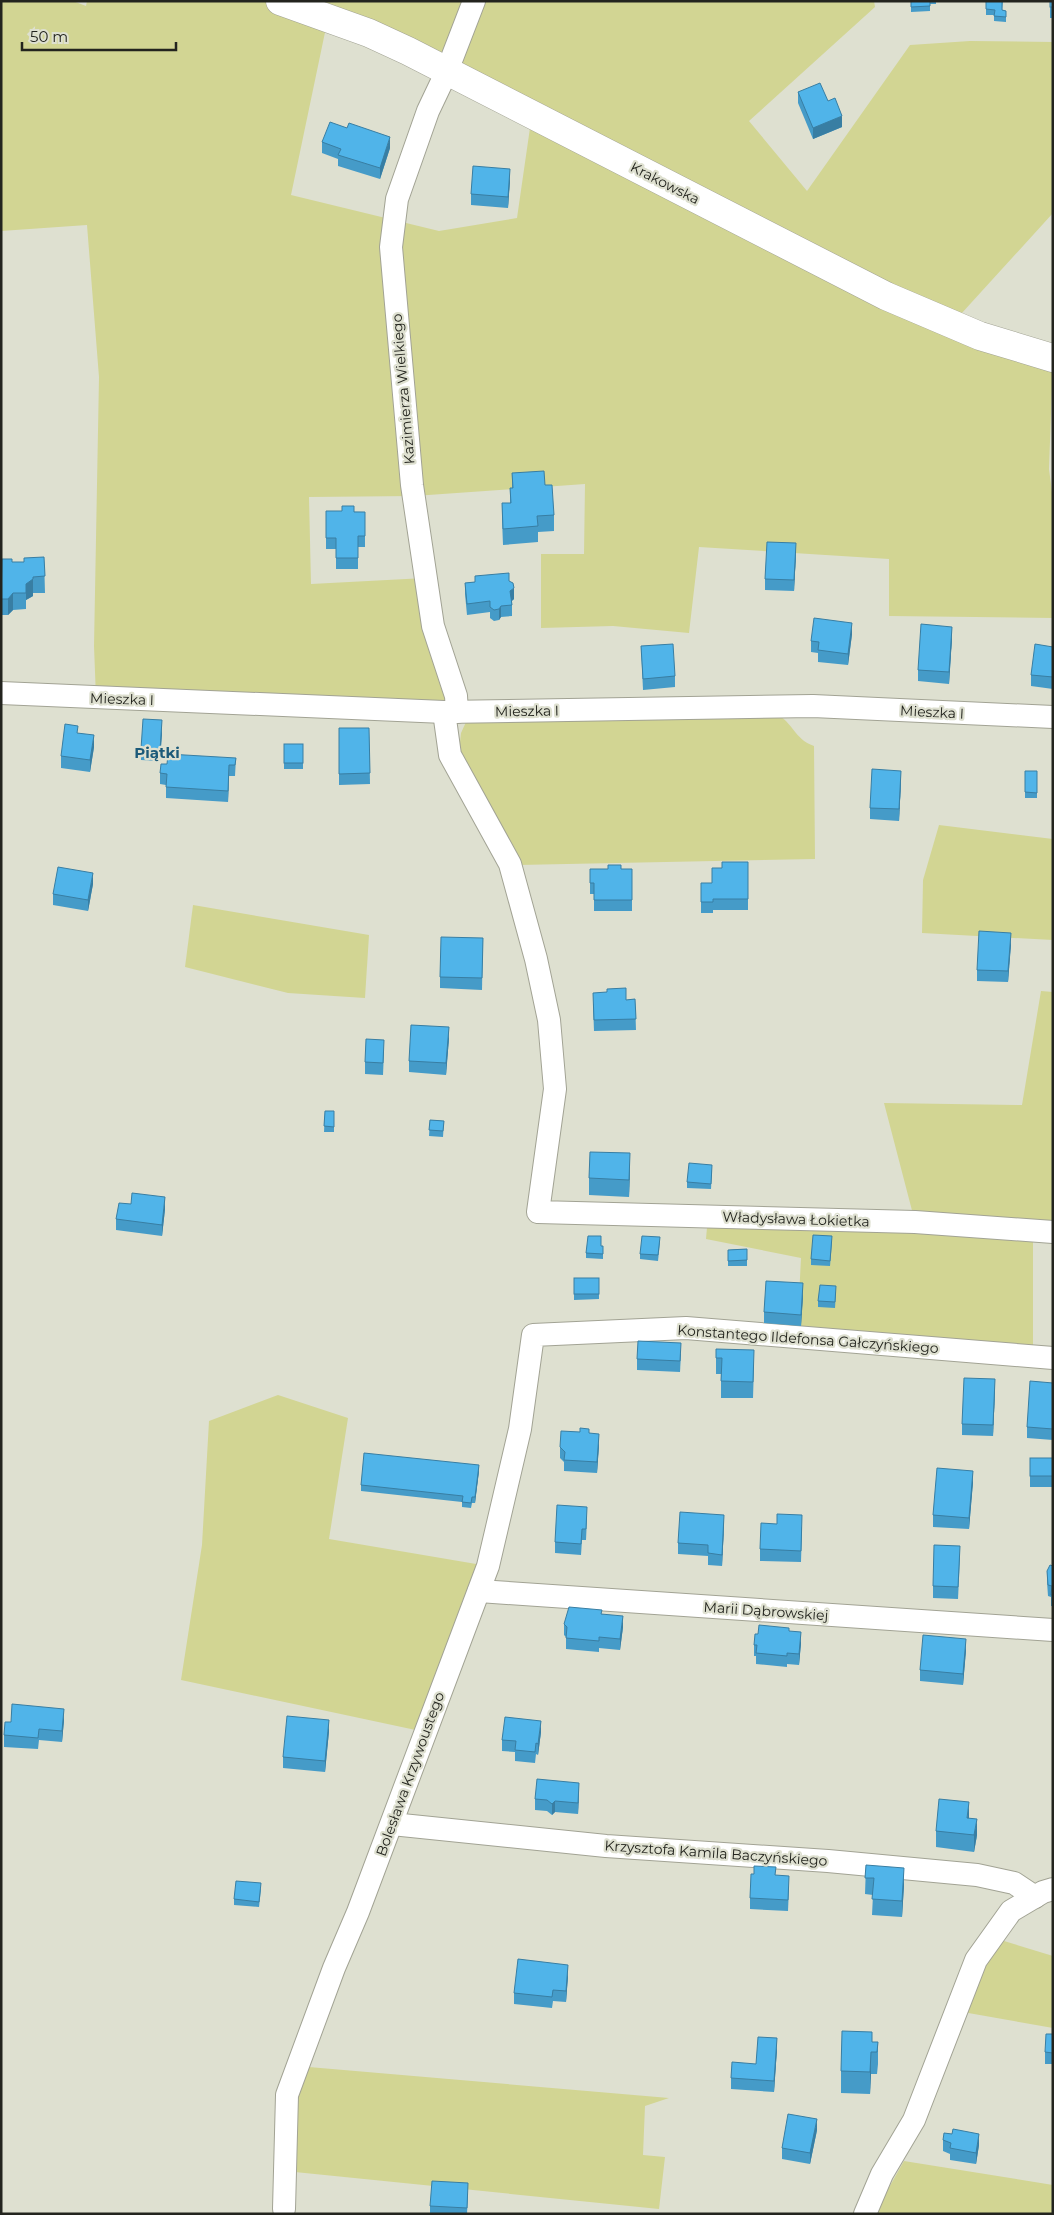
<svg xmlns="http://www.w3.org/2000/svg" width="1054" height="2215" viewBox="0 0 1054 2215" font-family="Montserrat,sans-serif">
<style>
.green{fill:#d2d593;fill-rule:evenodd}
.lines{fill:none;stroke-linecap:round;stroke-linejoin:round}
.minor-casing{stroke:#a2a394;stroke-width:24}
.secondary-casing{stroke:#a2a394;stroke-width:29}
.minor{stroke:#fff;stroke-width:22}
.secondary{stroke:#fff;stroke-width:28}
.wall{fill:#459bc8}
.shaded-wall{fill:#387ea3}
.building{fill:#50b4e9;stroke:#387ea3}
.labels{text-anchor:middle;stroke-width:4.5;stroke-linejoin:round;paint-order:stroke}
.street-label{font-size:14px;fill:#23241e;stroke:#dee0d0}
.neighbourhood-label{font-size:15px;font-weight:bold;fill:#1c5a79;stroke:#dee0d0}
</style>
<rect width="100%" height="100%" fill="#dee0d0"/>
<!-- green -->
<g class="green">
<path d="M1,1H73L86,6L87,1H874L875,7L749,121L807,191L910,45L970,41L1053,42V213L951,325L1053,358L1049,469L1053,500V618L889,616V559L699,547L689,633L613,626L541,628V554H584L585,484L414,496L309,497L311,584L425,578L456,696L444,712L96,698L94,646L99,377L87,225L1,231ZM328,18L532,114L517,218L439,231L291,195Z"/>
<path d="M777,715C793,722 794,739 814,746L815,859L518,865L459,751L461,733L466,722Z"/>
<polygon points="939,825 1053,839 1053,940 922,933 923,880"/>
<polygon points="193,905 369,935 365,998 288,993 185,967"/>
<polygon points="1041,991 1053,992 1053,1232 1033,1231 1033,1356 797,1337 801,1258 706,1239 708,1216 915,1222 884,1103 1022,1105"/>
<polygon points="278,1395 348,1418 329,1539 488,1566 425,1732 181,1680 202,1545 209,1421"/>
<polygon points="991,1937 1053,1956 1053,2028 957,2011"/>
<polygon points="297,2066 669,2098 645,2106 643,2155 665,2157 659,2209 285,2171"/>
<polygon points="904,2161 1053,2185 1053,2214 874,2214"/>
</g>
<g class="lines">
<defs>
<g id="minor">
<polyline points="1,693 444,712 813,706 1053,717"/>
<polyline points="444,712 450,755 510,864 536,959 549,1020 555,1089 538,1212 915,1222 1053,1232"/>
<polyline points="457,712 456,696 433,626 412,485 391,247 397,199 428,111 447,71 474,1"/>
<polyline points="479,1591 1053,1630"/>
<polyline points="392,1824 606,1846 828,1861 977,1875 1014,1883 1035,1897"/>
<polyline points="284,2209 287,2095 334,1968 358,1912 488,1566 520,1429 533,1335 686,1328 1053,1358"/>
<polyline points="865,2214 882,2174 914,2120 976,1960 1011,1911 1043,1892 1053,1889"/>
</g>
<polyline id="secondary" points="280,1 369,33 408,51 886,296 980,336 1053,358"/>
</defs>
<!-- minor casing -->
<use href="#minor" class="minor-casing"/>
<!-- secondary casing -->
<use href="#secondary" class="secondary-casing"/>
<!-- minor -->
<use href="#minor" class="minor"/>
<!-- secondary -->
<use href="#secondary" class="secondary"/>
</g>
<!-- wall -->
<g class="wall">
<polygon points="911,1 936,1 936,4 930,4 930,11 911,12"/>
<polygon points="986,1 1003,1 1002,10 1006,11 1006,22 994,21 994,15 986,15"/>
<polygon points="1053,1 1053,18 1050,18 1050,7"/>
<polygon points="798,92 828,101 842,127 813,139 798,103"/>
<polygon points="322,142 390,148 380,179 338,166 338,159 322,153"/>
<polygon points="510,180 508,208 471,205 471,194"/>
<polygon points="512,473 545,485 554,515 554,531 538,532 538,542 503,545 502,519 502,503 510,503 510,488 512,488"/>
<polygon points="326,511 365,512 365,547 358,547 358,569 336,569 336,549 326,549"/>
<polygon points="796,554 794,591 765,590 765,579"/>
<polygon points="44,557 45,593 33,593 33,596 26,600 26,609 13,610 8,615 1,615 1,562 24,562"/>
<polygon points="475,576 509,581 514,599 512,601 512,616 501,617 499,620 494,621 490,618 490,612 467,615 465,594 465,583 475,582"/>
<polygon points="852,634 848,665 818,662 818,653 811,652 811,641"/>
<polygon points="952,638 949,684 918,681 918,670"/>
<polygon points="641,646 675,676 675,687 643,690"/>
<polygon points="1053,647 1053,689 1031,686 1031,675"/>
<polygon points="339,728 369,728 370,784 339,785"/>
<polygon points="162,732 160,761 141,760 141,749"/>
<polygon points="78,733 94,747 90,772 61,768 61,756"/>
<rect x="284" y="744" width="19" height="25"/>
<polygon points="236,758 235,776 229,776 228,802 166,798 166,785 160,784 160,773 167,764"/>
<rect x="1025" y="771" width="12" height="27"/>
<polygon points="901,782 899,821 870,819 870,808"/>
<polygon points="748,862 748,910 713,910 713,913 701,913 701,883 712,883 722,868"/>
<polygon points="590,869 632,869 632,911 594,911 594,894 590,894"/>
<polygon points="93,884 88,911 53,905 53,894"/>
<polygon points="483,938 482,990 440,988 440,977"/>
<polygon points="1011,944 1008,982 977,981 977,970"/>
<polygon points="635,999 636,1030 594,1031 593,1004 626,1000"/>
<polygon points="449,1038 446,1075 409,1072 409,1061"/>
<polygon points="384,1051 383,1075 365,1074 365,1062"/>
<polygon points="325,1111 334,1111 334,1132 324,1132"/>
<polygon points="430,1120 444,1121 443,1137 429,1136"/>
<polygon points="630,1170 629,1197 589,1195 589,1178"/>
<polygon points="712,1170 711,1189 687,1188 687,1182"/>
<polygon points="165,1209 162,1236 116,1230 116,1219"/>
<polygon points="660,1242 658,1261 640,1259 640,1254"/>
<polygon points="832,1242 830,1266 811,1265 811,1259"/>
<polygon points="601,1246 603,1246 603,1259 586,1258 586,1253"/>
<polygon points="747,1249 747,1266 728,1266 728,1250"/>
<polygon points="574,1278 599,1278 599,1299 574,1300"/>
<polygon points="836,1292 835,1308 818,1307 818,1301"/>
<polygon points="803,1295 801,1326 764,1323 764,1312"/>
<polygon points="716,1349 754,1366 753,1398 721,1398 721,1374 716,1374"/>
<polygon points="681,1354 680,1372 637,1370 637,1359"/>
<polygon points="1053,1383 1053,1440 1027,1438 1027,1427"/>
<polygon points="995,1391 993,1436 962,1435 962,1424"/>
<polygon points="589,1433 599,1445 597,1473 564,1471 564,1462 560,1458 560,1447"/>
<rect x="1030" y="1458" width="23" height="29"/>
<polygon points="479,1471 475,1503 472,1503 471,1508 462,1507 462,1502 361,1491 361,1485"/>
<polygon points="973,1482 969,1529 933,1527 933,1515"/>
<polygon points="587,1518 586,1540 582,1540 581,1555 555,1553 555,1542"/>
<polygon points="724,1526 722,1566 708,1565 708,1556 678,1554 678,1543"/>
<polygon points="802,1527 801,1562 760,1561 760,1549"/>
<polygon points="960,1557 958,1599 933,1598 933,1586"/>
<polygon points="1053,1566 1053,1606 1051,1606 1051,1597 1048,1596 1047,1582 1047,1571"/>
<polygon points="602,1614 623,1627 620,1650 599,1648 599,1652 566,1649 566,1637 564,1635 564,1624"/>
<polygon points="789,1631 801,1643 799,1665 787,1664 787,1667 756,1664 756,1656 754,1656 754,1645"/>
<polygon points="966,1650 963,1685 920,1681 920,1670"/>
<polygon points="64,1720 62,1742 39,1740 38,1749 4,1747 4,1735"/>
<polygon points="329,1731 325,1772 283,1768 283,1757"/>
<polygon points="541,1732 538,1755 536,1754 535,1763 515,1761 515,1752 502,1751 502,1740"/>
<polygon points="579,1794 578,1814 555,1812 552,1815 547,1811 535,1810 535,1799"/>
<polygon points="969,1818 977,1835 974,1852 936,1847 936,1831"/>
<polygon points="866,1865 904,1885 902,1917 872,1915 873,1895 865,1894"/>
<polygon points="789,1887 788,1911 750,1909 750,1898"/>
<polygon points="261,1889 259,1907 234,1905 234,1899"/>
<polygon points="568,1976 566,2002 553,2001 552,2008 514,2004 514,1993"/>
<polygon points="1053,2034 1053,2064 1045,2064 1045,2052"/>
<polygon points="872,2042 878,2042 878,2064 877,2074 871,2074 870,2094 841,2093 841,2071"/>
<polygon points="777,2049 774,2092 731,2089 731,2078 756,2064"/>
<polygon points="817,2130 810,2164 782,2159 782,2148"/>
<polygon points="943,2140 979,2145 976,2164 950,2160 950,2154 943,2151"/>
<polygon points="468,2194 467,2214 430,2214 430,2206"/>
</g>
<!-- shaded-wall -->
<g class="shaded-wall">
<polygon points="842,116 842,127 813,139 813,128"/>
<polygon points="390,137 390,148 380,179 380,168"/>
<polygon points="510,169 510,180 508,208 508,197"/>
<polygon points="796,543 796,554 794,591 794,580"/>
<polygon points="33,579 33,596 26,600 26,584"/>
<polygon points="514,588 514,599 510,602 510,591"/>
<polygon points="13,593 13,610 8,615 8,599"/>
<polygon points="501,606 501,617 499,620 499,609"/>
<polygon points="852,623 852,634 848,665 848,654"/>
<polygon points="952,627 952,638 949,684 949,672"/>
<polygon points="162,720 162,732 160,761 160,750"/>
<polygon points="94,735 94,747 90,772 90,760"/>
<polygon points="229,765 229,776 228,802 228,791"/>
<polygon points="901,771 901,782 899,821 899,809"/>
<polygon points="93,873 93,884 88,911 88,900"/>
<polygon points="1011,933 1011,944 1008,982 1008,971"/>
<polygon points="449,1027 449,1038 446,1075 446,1063"/>
<polygon points="630,1153 630,1170 629,1197 629,1180"/>
<polygon points="165,1197 165,1209 162,1236 162,1225"/>
<polygon points="803,1283 803,1295 801,1326 801,1315"/>
<polygon points="995,1379 995,1391 993,1436 993,1425"/>
<polygon points="599,1434 599,1445 597,1473 597,1462"/>
<polygon points="479,1465 479,1471 475,1503 475,1497"/>
<polygon points="973,1471 973,1482 969,1529 969,1518"/>
<polygon points="724,1515 724,1526 722,1566 722,1555"/>
<polygon points="623,1616 623,1627 620,1650 620,1639"/>
<polygon points="801,1632 801,1643 799,1665 799,1654"/>
<polygon points="966,1639 966,1650 963,1685 963,1674"/>
<polygon points="64,1709 64,1720 62,1742 62,1731"/>
<polygon points="329,1720 329,1731 325,1772 325,1761"/>
<polygon points="541,1721 541,1732 538,1755 538,1744"/>
<polygon points="579,1783 579,1794 578,1814 578,1803"/>
<polygon points="555,1801 555,1812 552,1815 552,1804"/>
<polygon points="969,1802 969,1819 967,1818"/>
<polygon points="977,1819 977,1835 974,1852 974,1835"/>
<polygon points="904,1868 904,1885 902,1917 902,1901"/>
<polygon points="568,1965 568,1976 566,2002 566,1991"/>
<polygon points="777,2038 777,2049 774,2092 774,2081"/>
<polygon points="871,2052 871,2074 870,2094 870,2072"/>
<polygon points="817,2119 817,2130 810,2164 810,2153"/>
<polygon points="979,2134 979,2145 976,2164 976,2153"/>
</g>
<!-- building -->
<g class="building">
<polygon points="911,1 930,1 930,6 911,7"/>
<polygon points="986,1 1002,1 1002,10 1006,11 1006,17 994,16 995,10 986,9"/>
<rect x="1050" y="1" width="3" height="6"/>
<polygon points="820,83 828,101 835,98 842,116 813,128 798,92"/>
<polygon points="330,122 347,128 349,123 390,137 380,168 338,155 341,149 322,142"/>
<polygon points="473,166 510,169 508,197 471,194"/>
<polygon points="544,471 545,485 552,485 554,515 537,516 538,526 503,529 502,503 511,503 510,488 513,488 512,473"/>
<polygon points="342,506 354,506 354,512 365,512 365,536 358,536 358,558 336,558 336,538 326,538 326,511 342,511"/>
<polygon points="767,542 796,543 794,580 765,579"/>
<polygon points="44,557 45,576 33,577 33,579 26,584 26,593 13,593 8,599 1,599 2,559 12,559 12,562 24,562 24,558"/>
<polygon points="509,573 509,581 513,583 514,588 510,591 512,605 501,606 499,609 494,610 490,607 490,601 467,604 465,583 475,582 475,576"/>
<polygon points="814,618 852,623 848,654 818,650 819,642 811,641"/>
<polygon points="921,624 952,627 949,672 918,670"/>
<polygon points="673,644 675,676 643,679 641,646"/>
<polygon points="1035,644 1053,647 1053,677 1031,675"/>
<polygon points="143,719 162,720 160,750 141,749"/>
<polygon points="65,724 78,726 77,733 94,735 90,760 61,756"/>
<polygon points="339,728 369,728 370,773 339,774"/>
<rect x="284" y="744" width="19" height="19"/>
<polygon points="168,754 236,758 235,765 229,765 228,791 166,787 167,774 160,773 161,764 167,764"/>
<polygon points="872,769 901,771 899,809 870,808"/>
<polygon points="1025,771 1037,771 1037,793 1025,792"/>
<polygon points="722,862 748,862 748,899 713,899 713,902 701,902 701,883 712,883 712,868 722,868"/>
<polygon points="608,865 621,865 621,869 632,869 632,900 594,900 594,883 590,883 590,869 608,869"/>
<polygon points="58,867 93,873 88,900 53,894"/>
<polygon points="979,931 1011,933 1008,971 977,970"/>
<polygon points="441,937 483,938 482,978 440,977"/>
<polygon points="626,988 626,1000 635,999 636,1019 594,1020 593,993 607,992 607,989"/>
<polygon points="411,1025 449,1027 446,1063 409,1061"/>
<polygon points="366,1039 384,1040 383,1063 365,1062"/>
<polygon points="325,1111 334,1111 334,1127 324,1126"/>
<polygon points="430,1120 444,1121 443,1131 429,1130"/>
<polygon points="590,1152 630,1153 629,1180 589,1178"/>
<polygon points="689,1163 712,1165 711,1184 687,1182"/>
<polygon points="132,1193 165,1197 162,1225 116,1219 119,1203 131,1204"/>
<polygon points="813,1235 832,1236 830,1261 811,1259"/>
<polygon points="588,1236 601,1236 601,1246 603,1246 603,1254 586,1253"/>
<polygon points="642,1236 660,1237 658,1255 640,1254"/>
<polygon points="747,1249 747,1260 728,1261 728,1250"/>
<rect x="574" y="1278" width="25" height="16"/>
<polygon points="766,1281 803,1283 801,1315 764,1312"/>
<polygon points="820,1285 836,1286 835,1302 818,1301"/>
<polygon points="638,1341 681,1343 680,1361 637,1359"/>
<polygon points="716,1349 754,1350 753,1382 721,1381 722,1358 716,1358"/>
<polygon points="964,1378 995,1379 993,1425 962,1424"/>
<polygon points="1030,1381 1053,1383 1053,1429 1027,1427"/>
<polygon points="580,1428 589,1429 589,1433 599,1434 597,1462 564,1460 565,1452 560,1447 561,1431 580,1432"/>
<polygon points="364,1453 479,1465 475,1497 472,1497 471,1503 462,1502 463,1496 361,1485"/>
<rect x="1030" y="1458" width="23" height="18"/>
<polygon points="937,1468 973,1471 969,1518 933,1515"/>
<polygon points="557,1505 587,1507 586,1529 582,1529 581,1544 555,1542"/>
<polygon points="680,1512 724,1515 722,1555 708,1553 708,1545 678,1543"/>
<polygon points="777,1514 802,1515 801,1551 760,1549 761,1523 777,1524"/>
<polygon points="934,1545 960,1546 958,1587 933,1586"/>
<polygon points="1050,1565 1053,1566 1053,1595 1051,1595 1052,1586 1048,1585 1047,1571"/>
<polygon points="569,1607 602,1610 601,1614 623,1616 620,1639 599,1637 599,1641 566,1638 567,1627 564,1624"/>
<polygon points="759,1625 789,1628 789,1631 801,1632 799,1654 787,1653 787,1656 756,1653 757,1645 754,1645 755,1634 758,1634"/>
<polygon points="923,1635 966,1639 963,1674 920,1670"/>
<polygon points="12,1704 64,1709 62,1731 39,1729 38,1738 4,1735 5,1722 11,1722"/>
<polygon points="287,1716 329,1720 325,1761 283,1757"/>
<polygon points="505,1717 541,1721 538,1744 536,1743 535,1752 515,1750 516,1741 502,1740"/>
<polygon points="537,1779 579,1783 578,1803 555,1801 552,1804 547,1800 535,1799"/>
<polygon points="939,1799 969,1802 967,1818 977,1819 974,1835 936,1831"/>
<polygon points="866,1865 904,1868 902,1901 872,1899 874,1878 865,1878"/>
<polygon points="754,1866 776,1867 775,1875 789,1876 788,1900 750,1898 751,1874 754,1874"/>
<polygon points="236,1881 261,1883 259,1902 234,1899"/>
<polygon points="518,1959 568,1965 566,1991 553,1990 552,1997 514,1993"/>
<polygon points="842,2031 872,2032 872,2042 878,2042 877,2052 871,2052 870,2072 841,2071"/>
<polygon points="1046,2034 1053,2034 1053,2053 1045,2052"/>
<polygon points="758,2037 777,2038 774,2081 731,2078 732,2062 756,2064"/>
<polygon points="788,2114 817,2119 810,2153 782,2148"/>
<polygon points="953,2129 979,2134 976,2153 950,2148 951,2143 943,2140 944,2133 952,2134"/>
<polygon points="432,2181 468,2183 467,2208 430,2206"/>
</g>
<g class="labels">
<!-- street labels -->
<g class="street-label">
<text transform="translate(665 183) rotate(27)" y="5">Krakowska</text>
<text transform="translate(403 389) rotate(-95)" y="5">Kazimierza Wielkiego</text>
<text transform="translate(122 699) rotate(2)" y="5">Mieszka I</text>
<text transform="translate(527 711) rotate(-1)" y="5">Mieszka I</text>
<text transform="translate(932 712) rotate(3)" y="5">Mieszka I</text>
<text transform="translate(796 1219) rotate(2)" y="5">Władysława Łokietka</text>
<text transform="translate(808 1339) rotate(4)" y="5">Konstantego Ildefonsa Gałczyńskiego</text>
<text transform="translate(766 1611) rotate(4)" y="5">Marii Dąbrowskiej</text>
<text transform="translate(410 1774) rotate(-70)" y="5">Bolesława Krzywoustego</text>
<text transform="translate(716 1853) rotate(4)" y="5">Krzysztofa Kamila Baczyńskiego</text>
</g>
<!-- neighbourhood labels -->
<g class="neighbourhood-label">
<text x="157" y="758">Piątki</text>
</g>
</g>
<!-- border -->
<rect width="1054" height="2215" fill="none" stroke="#23241e" stroke-width="5"/>
<!-- scale -->
<path d="M22 42v8h154v-8" fill="none" stroke="#23241e" stroke-width="2.5"/>
<text x="30" y="42" font-size="15" fill="#23241e" stroke="#dee0d0" stroke-width="4" paint-order="stroke">50 m</text>
</svg>
